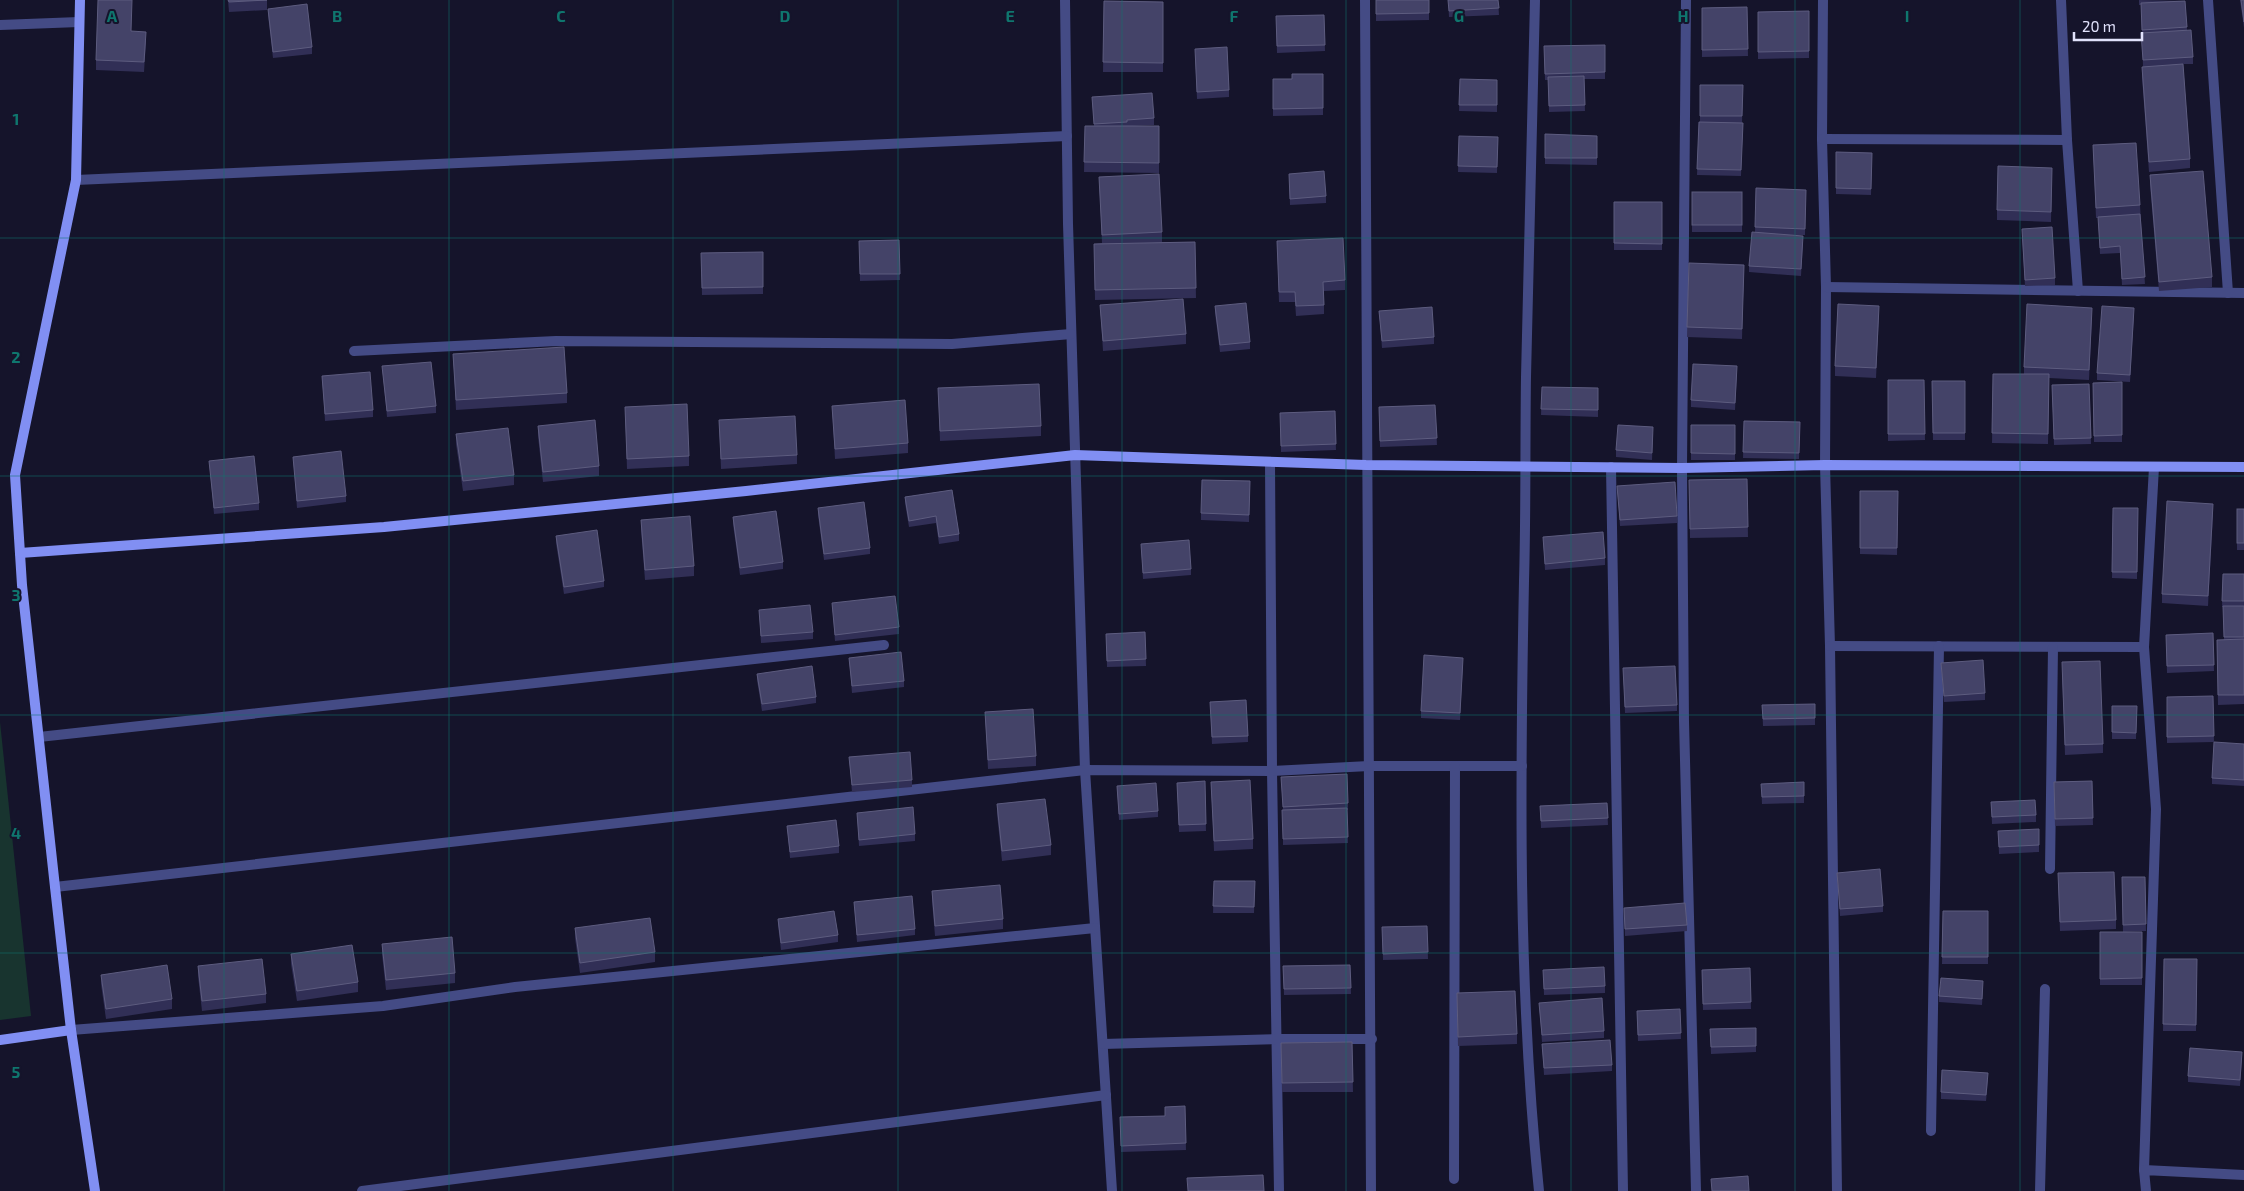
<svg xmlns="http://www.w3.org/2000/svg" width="2244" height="1191" viewBox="0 0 2244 1191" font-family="'Exo 2',sans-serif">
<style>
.green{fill:#18342f}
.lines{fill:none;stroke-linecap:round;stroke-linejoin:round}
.street{stroke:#444b85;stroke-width:10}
.secondary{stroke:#818ff3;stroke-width:10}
.wall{fill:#312f56}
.shaded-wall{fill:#1e1c3e}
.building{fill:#444368;stroke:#5d5c7f}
.grid{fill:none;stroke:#0f766e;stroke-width:1;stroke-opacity:0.55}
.grid-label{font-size:16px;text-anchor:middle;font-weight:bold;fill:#0f766e;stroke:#15142b;stroke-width:4;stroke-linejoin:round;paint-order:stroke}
</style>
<rect width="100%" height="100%" fill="#15142b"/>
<!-- green -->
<polygon class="green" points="0,722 31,1016 0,1020"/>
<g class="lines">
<!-- street -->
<g class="street">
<polyline points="1065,0 1068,224 1085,770 1112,1191"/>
<polyline points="1365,0 1371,1191"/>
<path d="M1535,0C1533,126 1528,251 1526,377C1525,445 1526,513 1524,581C1520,784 1518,989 1539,1191"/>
<polyline points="1686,0 1682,468 1684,721 1696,1191"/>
<polyline points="1823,0 1822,139 1826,287 1825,465 1830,646 1837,1191"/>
<polyline points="2061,0 2067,140 2078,291"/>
<polyline points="2208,0 2228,293"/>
<polyline points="0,25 79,22"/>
<polyline points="1822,139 2067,140"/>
<polyline points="76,180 1067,136"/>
<polyline points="1826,287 2244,293"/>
<polyline points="354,351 556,341 952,344 1071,334"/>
<polyline points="1270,462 1272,771 1279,1191"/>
<polyline points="1611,467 1623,1191"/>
<polyline points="1830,646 2144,647"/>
<polyline points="39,737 884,645"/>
<polyline points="2050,869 2053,647"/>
<polyline points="55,887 1085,770 1272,771 1369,766 1522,766"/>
<polyline points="71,1030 383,1006 515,987 1095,928"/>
<polyline points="1103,1044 1277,1039 1372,1039"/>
<polyline points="1931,1131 1939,646"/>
<polyline points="2144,1170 2156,809 2144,647 2154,467"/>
<polyline points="1454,1179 1455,766"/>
<polyline points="362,1191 1106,1095"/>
<polyline points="2040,1191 2045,989"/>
<polyline points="2146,1191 2144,1170 2244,1175"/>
</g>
<!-- secondary -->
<g class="secondary">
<polyline points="80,0 76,180 15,475 22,585 55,887 71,1030 95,1191"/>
<polyline points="20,553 384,527 746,491 1075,455 1366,465 1682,468 1825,465 2244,467"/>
<polyline points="0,1040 71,1030"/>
</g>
</g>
<!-- wall -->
<g class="wall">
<polygon points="228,0 267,0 267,10 229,12"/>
<polygon points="1376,0 1429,0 1429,20 1376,21"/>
<polygon points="1448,0 1498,0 1499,15 1449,17"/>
<polygon points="2139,0 2185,1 2187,30 2193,57 2193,64 2183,64 2190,159 2190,168 2149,172 2142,77 2142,67 2163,66 2143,67 2141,5 2139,5"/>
<polygon points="2240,0 2244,0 2244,28"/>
<polygon points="1104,1 1163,2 1163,72 1103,72"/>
<polygon points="1747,7 1748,56 1702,57 1702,8"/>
<polygon points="268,9 312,47 312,54 273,58 268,15"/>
<polygon points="1809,11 1809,58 1758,59 1758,12"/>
<polygon points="1324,15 1325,51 1277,53 1276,16"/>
<polygon points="131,31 146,41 144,72 96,70 96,60"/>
<polygon points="1605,45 1605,79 1584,79 1585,111 1549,112 1548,80 1545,80 1544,46"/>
<polygon points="1195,55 1229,90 1229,97 1197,99"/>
<polygon points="1323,74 1323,115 1273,116 1273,79 1292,79"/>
<polygon points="1460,79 1497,80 1497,112 1459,111"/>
<polygon points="1700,85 1743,85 1742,123 1724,123 1743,123 1741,176 1697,175 1699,122 1700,122"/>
<polygon points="1092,97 1154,118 1154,125 1133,126 1159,126 1159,173 1084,172 1085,126 1094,126"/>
<polygon points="1545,134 1597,136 1597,165 1545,164"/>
<polygon points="1459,136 1498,137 1497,173 1458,172"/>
<polygon points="2093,145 2140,205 2145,284 2122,285 2120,253 2100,254 2098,218 2096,218"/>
<polygon points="1836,152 1872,153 1871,195 1836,194"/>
<polygon points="2052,168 2051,222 1997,220 1997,210"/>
<polygon points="1289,174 1326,196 1326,203 1290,205"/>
<polygon points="2150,175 2212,277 2212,287 2159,291 2150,185"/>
<polygon points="1099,177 1162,232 1162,242 1195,242 1196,298 1095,300 1094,244 1102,243"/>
<polygon points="1756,188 1806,190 1805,235 1790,235 1803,242 1801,276 1749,272 1749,266 1755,232"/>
<rect x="1692" y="192" width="50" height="40"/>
<rect x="1614" y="202" width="48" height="48"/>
<polygon points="2022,235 2055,278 2055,285 2025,286"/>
<polygon points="899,240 900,280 860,281 859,241"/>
<polygon points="1277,241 1345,280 1345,290 1324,291 1324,314 1296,316 1295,302 1279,302"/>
<polygon points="763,252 763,294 702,295 701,253"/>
<polygon points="1689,263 1744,265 1742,339 1687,337"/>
<polygon points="1100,305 1186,334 1186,344 1103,351"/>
<polygon points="1215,306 1250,342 1250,349 1220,352 1215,313"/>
<polygon points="1379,311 1434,337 1434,344 1382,348"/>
<polygon points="2134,314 2130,382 2097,380 2097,373"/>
<polygon points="1879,315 1876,378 1835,376 1835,366"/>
<polygon points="2092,317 2089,380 2049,378 2048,444 1992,443 1993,374 2024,374 2024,367"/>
<polygon points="453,354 567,393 567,403 456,410"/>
<polygon points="382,366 436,406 436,413 387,417"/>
<polygon points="1737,373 1735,410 1691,407 1691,400"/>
<polygon points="322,376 373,410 373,417 325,421"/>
<polygon points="1888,380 1924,380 1925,440 1888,441"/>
<polygon points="1932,381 1965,381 1965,440 1933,440"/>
<polygon points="2122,382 2122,442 2094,442 2093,383"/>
<polygon points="2089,384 2091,444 2054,445 2052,385"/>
<polygon points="1542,387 1598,388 1598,417 1541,415"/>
<polygon points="938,388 1041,426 1041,436 940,441"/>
<polygon points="1435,405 1437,445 1380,447 1379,407"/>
<polygon points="832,406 908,443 908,453 835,459"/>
<polygon points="625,407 689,456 689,466 627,469"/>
<polygon points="1335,411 1336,450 1281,452 1280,413"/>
<polygon points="719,420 797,455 797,464 721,469"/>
<polygon points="1744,421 1800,422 1799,459 1743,458"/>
<rect x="1691" y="425" width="44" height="35"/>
<polygon points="538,426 599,466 599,476 543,482 538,436"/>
<polygon points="456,434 514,475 514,485 463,491 456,444"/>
<polygon points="1653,434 1652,460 1616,457 1616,450"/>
<polygon points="293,457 346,496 346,502 297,508"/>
<polygon points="209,461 259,503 259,510 214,514"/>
<polygon points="1747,479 1748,537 1690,538 1689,480"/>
<polygon points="1250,481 1249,522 1201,520 1201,513"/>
<polygon points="1617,486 1677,516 1677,523 1620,526"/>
<polygon points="952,490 959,534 959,541 939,544 936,523 909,527 905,503 905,497"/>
<polygon points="1860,491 1898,491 1897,555 1860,554"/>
<polygon points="818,508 870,548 870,554 824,560 818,515"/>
<polygon points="2113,508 2138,508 2137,579 2112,578"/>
<rect x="2237" y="509" width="7" height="41"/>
<polygon points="2213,514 2208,606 2162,603 2162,594"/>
<polygon points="733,517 783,562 783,569 740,575 733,524"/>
<polygon points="641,520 694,566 694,576 645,580 641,530"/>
<polygon points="556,536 604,581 604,587 564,594 556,543"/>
<polygon points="1543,537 1605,558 1605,565 1545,570"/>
<polygon points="1141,544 1191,569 1191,575 1143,579"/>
<polygon points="2223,574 2244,574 2244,704 2218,705 2217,640 2224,640 2223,607 2222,607"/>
<polygon points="832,603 899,627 899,634 835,641"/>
<polygon points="759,610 813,632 813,639 761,643"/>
<polygon points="1145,632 1146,666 1107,667 1106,634"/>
<polygon points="2213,633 2214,671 2167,673 2166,635"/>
<polygon points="849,658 904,681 904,687 852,693"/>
<polygon points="1941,663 1985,693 1985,700 1944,702"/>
<polygon points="1463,665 1460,720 1421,718 1421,711"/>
<polygon points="1623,668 1677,705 1677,711 1625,713"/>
<polygon points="2062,672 2103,744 2103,753 2065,755"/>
<polygon points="757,674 816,697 816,703 762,711 757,680"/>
<polygon points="2213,696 2214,742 2167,743 2167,697"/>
<polygon points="1210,702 1248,736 1248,742 1212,744"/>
<polygon points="1815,704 1815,725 1763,726 1762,705"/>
<polygon points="2112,706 2137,706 2136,739 2112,739"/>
<polygon points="985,712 1036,756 1036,766 988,769"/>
<polygon points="2244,744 2244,786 2212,784 2212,778"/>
<polygon points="849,757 912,780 912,787 852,792"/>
<polygon points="1281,777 1348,803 1348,810 1347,810 1348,843 1283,845 1283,810"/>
<polygon points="1205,781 1206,831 1179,832 1177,783"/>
<polygon points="2092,781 2093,825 2055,826 2054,782"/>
<polygon points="1211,782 1253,839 1253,849 1214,851"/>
<polygon points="1804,782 1804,803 1762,804 1761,784"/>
<polygon points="1117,786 1158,811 1158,817 1119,820"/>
<polygon points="1991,802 2036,815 2036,822 1992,824"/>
<polygon points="1607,803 1608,825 1541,828 1540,806"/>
<polygon points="997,804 1051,845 1051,855 1002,861 997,814"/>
<polygon points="857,813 915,834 915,841 859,846"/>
<polygon points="787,826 839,846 839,853 790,858"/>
<polygon points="2039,829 2039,852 1999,854 1998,831"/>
<polygon points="1837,873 1883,906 1883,912 1840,916"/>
<polygon points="2122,877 2145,877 2146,931 2123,932"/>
<polygon points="1214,881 1255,881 1254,913 1213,913"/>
<polygon points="2058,883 2116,920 2116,929 2060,931"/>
<polygon points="932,891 1003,919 1003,929 935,936 932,901"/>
<polygon points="854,902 915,929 915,935 857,942"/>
<polygon points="1624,908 1687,925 1687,931 1625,936"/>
<polygon points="1943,911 1988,911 1988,964 1942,964"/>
<polygon points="778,919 838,935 838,942 781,950 778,925"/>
<polygon points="1427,926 1428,959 1383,960 1382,927"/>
<polygon points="575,928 655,952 655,962 580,973 575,938"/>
<rect x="2100" y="932" width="42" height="53"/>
<polygon points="382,944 455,973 455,983 386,990 382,954"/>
<polygon points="291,954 358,982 358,992 297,1001 291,964"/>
<polygon points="2164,959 2197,959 2196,1031 2163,1031"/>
<polygon points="1350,965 1351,994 1284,995 1283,966"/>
<polygon points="198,966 266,994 266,1003 202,1011 198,976"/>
<polygon points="1750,968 1751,1009 1703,1010 1702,970"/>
<polygon points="1543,970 1605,986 1605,993 1544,995"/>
<polygon points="101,975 172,999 172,1009 106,1019 101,984"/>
<polygon points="1983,987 1982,1005 1939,1002 1939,996"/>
<polygon points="1457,993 1517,1034 1517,1044 1458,1046"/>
<polygon points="1539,1003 1604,1031 1604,1038 1542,1042"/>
<polygon points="1680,1009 1681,1039 1638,1041 1637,1011"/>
<polygon points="1756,1028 1756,1052 1711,1054 1710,1029"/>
<polygon points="1352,1042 1353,1092 1282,1092 1281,1043"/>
<polygon points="1542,1044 1612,1065 1612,1071 1544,1075"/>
<polygon points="2242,1059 2240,1086 2188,1082 2188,1076"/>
<polygon points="1988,1080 1986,1101 1941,1099 1941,1092"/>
<polygon points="1185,1106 1186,1150 1121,1152 1120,1117 1165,1116"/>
</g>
<!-- shaded-wall -->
<g class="shaded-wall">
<polygon points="2092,308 2092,317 2089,380 2089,370"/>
<polygon points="2213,504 2213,514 2208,606 2208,596"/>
</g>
<!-- building -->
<g class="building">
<polygon points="98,0 132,0 131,31 146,32 144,62 96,60"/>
<polygon points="228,0 267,0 229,2"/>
<polygon points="1376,0 1429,0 1429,13 1376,14"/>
<polygon points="1448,0 1498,0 1499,8 1449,11"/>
<polygon points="2241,0 2244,0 2244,22"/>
<polygon points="1104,1 1163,2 1163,63 1103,62"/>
<polygon points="2185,1 2187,27 2142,30 2141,3"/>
<polygon points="307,4 312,47 273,52 268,9"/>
<polygon points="1747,7 1748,49 1702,50 1702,8"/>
<polygon points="1809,11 1809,51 1758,52 1758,12"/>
<polygon points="1324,15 1325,45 1277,46 1276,16"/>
<polygon points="2191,30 2193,57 2143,60 2141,33"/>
<polygon points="1605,45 1605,72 1545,74 1544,46"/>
<polygon points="1227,47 1229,90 1197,92 1195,49"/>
<polygon points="2183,64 2190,159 2149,162 2142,67"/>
<polygon points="1292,74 1323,74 1323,108 1273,109 1273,79 1292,79"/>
<polygon points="1584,76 1585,105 1549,106 1548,77"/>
<polygon points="1460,79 1497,80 1497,105 1459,105"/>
<polygon points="1700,85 1743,85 1742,116 1700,116"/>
<polygon points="1152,93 1154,118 1127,120 1127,122 1094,124 1092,97"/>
<polygon points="1699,122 1743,123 1741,170 1697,169"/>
<polygon points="1085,126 1159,126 1159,163 1084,162"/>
<polygon points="1545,134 1597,136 1597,158 1545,158"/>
<polygon points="1459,136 1498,137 1497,167 1458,166"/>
<polygon points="2136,143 2140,205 2096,208 2093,145"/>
<polygon points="1836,152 1872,153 1871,189 1836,188"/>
<polygon points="1998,166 2052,168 2051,212 1997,210"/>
<polygon points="1324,171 1326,196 1290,199 1289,174"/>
<polygon points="2203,171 2212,277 2159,282 2150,175"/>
<polygon points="1159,174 1162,232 1102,235 1099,177"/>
<polygon points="1756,188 1806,190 1805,229 1755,227"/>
<rect x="1692" y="192" width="50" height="33"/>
<polygon points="1614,202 1662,202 1662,244 1614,243"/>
<polygon points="2140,214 2145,277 2122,279 2120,246 2100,248 2098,217"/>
<polygon points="2052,227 2055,278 2025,280 2022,229"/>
<polygon points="1752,232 1803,236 1801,269 1749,266"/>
<polygon points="1343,238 1345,280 1323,282 1324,305 1296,306 1295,292 1279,292 1277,241"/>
<polygon points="899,240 900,274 860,274 859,241"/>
<polygon points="1195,242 1196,288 1095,290 1094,244"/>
<polygon points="763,252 763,287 702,288 701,253"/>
<polygon points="1689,263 1744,265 1742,329 1687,327"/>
<polygon points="1183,299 1186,334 1103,341 1100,305"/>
<polygon points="1246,303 1250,342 1220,345 1215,306"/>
<polygon points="1838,304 1879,306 1876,368 1835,366"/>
<polygon points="2027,304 2092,308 2089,370 2024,367"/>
<polygon points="2102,306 2134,308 2130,375 2097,373"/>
<polygon points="1432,307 1434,337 1382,341 1379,311"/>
<polygon points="564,347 567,393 456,400 453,354"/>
<polygon points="431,362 436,406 387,411 382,366"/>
<polygon points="1693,364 1737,366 1735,403 1691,400"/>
<polygon points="370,372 373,410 325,414 322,376"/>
<polygon points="1993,374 2049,374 2048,434 1992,433"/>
<polygon points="1888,380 1924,380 1925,434 1888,434"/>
<polygon points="1932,381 1965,381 1965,433 1933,433"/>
<polygon points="2122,382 2122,435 2094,436 2093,383"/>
<polygon points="1039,384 1041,426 940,431 938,388"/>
<polygon points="2089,384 2091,438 2054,439 2052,385"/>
<polygon points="1542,387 1598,388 1598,410 1541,409"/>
<polygon points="905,400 908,443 835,449 832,406"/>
<polygon points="687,404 689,456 627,459 625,407"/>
<polygon points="1435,405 1437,438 1380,441 1379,407"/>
<polygon points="1335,411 1336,444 1281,446 1280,413"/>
<polygon points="795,416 797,455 721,459 719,420"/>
<polygon points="595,420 599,466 543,472 538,426"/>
<polygon points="1744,421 1800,422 1799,453 1743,452"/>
<polygon points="1618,425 1653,427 1652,453 1616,450"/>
<polygon points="1691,425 1735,425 1735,454 1691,453"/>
<polygon points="508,428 514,475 463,481 456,434"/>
<polygon points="341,451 346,496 297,501 293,457"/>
<polygon points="254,456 259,503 214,508 209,461"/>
<polygon points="1747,479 1748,527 1690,529 1689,480"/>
<polygon points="1202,480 1250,481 1249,515 1201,513"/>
<polygon points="1675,482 1677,516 1620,520 1617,486"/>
<polygon points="952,490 959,534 939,537 936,516 909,521 905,497"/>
<polygon points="1860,491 1898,491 1897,548 1860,548"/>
<polygon points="2167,501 2213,504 2208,596 2162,594"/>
<polygon points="864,502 870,548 824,554 818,508"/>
<polygon points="2113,508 2138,508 2137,572 2112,572"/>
<rect x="2237" y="509" width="7" height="34"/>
<polygon points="776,511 783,562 740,568 733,517"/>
<polygon points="690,516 694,566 645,570 641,520"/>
<polygon points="597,530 604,581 564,587 556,536"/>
<polygon points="1603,532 1605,558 1545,564 1543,537"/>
<polygon points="1189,540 1191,569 1143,573 1141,544"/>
<polygon points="2223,574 2244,574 2244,601 2222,601"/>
<polygon points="895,596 899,627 835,635 832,603"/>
<polygon points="810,605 813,632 761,636 759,610"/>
<polygon points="2223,606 2244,606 2244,637 2224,637"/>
<polygon points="1145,632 1146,659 1107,661 1106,634"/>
<polygon points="2213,633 2214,665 2167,666 2166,635"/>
<polygon points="2244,639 2244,695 2218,695 2217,640"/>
<polygon points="901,652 904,681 852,686 849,658"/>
<polygon points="1424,655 1463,658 1460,713 1421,711"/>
<polygon points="1983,660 1985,693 1944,696 1941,663"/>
<polygon points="2100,661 2103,744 2065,745 2062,662"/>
<polygon points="812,666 816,697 762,704 757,674"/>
<polygon points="1675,666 1677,705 1625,707 1623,668"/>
<polygon points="2213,696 2214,736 2167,737 2167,697"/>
<polygon points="1246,700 1248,736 1212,737 1210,702"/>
<polygon points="1815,704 1815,718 1763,719 1762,705"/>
<polygon points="2112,706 2137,706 2136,733 2112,732"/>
<polygon points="1033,709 1036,756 988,760 985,712"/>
<polygon points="2214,742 2244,744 2244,780 2212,778"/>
<polygon points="910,752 912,780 852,785 849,757"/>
<polygon points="1347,774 1348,803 1283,807 1281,777"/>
<polygon points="1250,780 1253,839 1214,841 1211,782"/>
<polygon points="1205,781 1206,824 1179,825 1177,783"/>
<polygon points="2092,781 2093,818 2055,819 2054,782"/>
<polygon points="1804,782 1804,796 1762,797 1761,784"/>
<polygon points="1156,783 1158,811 1119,814 1117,786"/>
<polygon points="1045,799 1051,845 1002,851 997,804"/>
<polygon points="2035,800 2036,815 1992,817 1991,802"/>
<polygon points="1607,803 1608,818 1541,821 1540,806"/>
<polygon points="913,807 915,834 859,840 857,813"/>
<polygon points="1347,808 1348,837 1283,839 1282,810"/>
<polygon points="836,820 839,846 790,852 787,826"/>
<polygon points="2039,829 2039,845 1999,847 1998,831"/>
<polygon points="1880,869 1883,906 1840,909 1837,873"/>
<polygon points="2114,872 2116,920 2060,922 2058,873"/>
<polygon points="2122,877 2145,877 2146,924 2123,925"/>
<polygon points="1214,881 1255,881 1254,907 1213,906"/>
<polygon points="1000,885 1003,919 935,926 932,891"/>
<polygon points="912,896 915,929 857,935 854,902"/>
<polygon points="1685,903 1687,925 1625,929 1624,908"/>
<polygon points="834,911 838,935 781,943 778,919"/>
<polygon points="1943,911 1988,911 1988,957 1942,957"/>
<polygon points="650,918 655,952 580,963 575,928"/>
<polygon points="1427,926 1428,952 1383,954 1382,927"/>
<polygon points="2100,932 2142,932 2142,978 2100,979"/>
<polygon points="452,937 455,973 386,980 382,944"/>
<polygon points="352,945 358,982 297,991 291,954"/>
<polygon points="262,959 266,994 202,1001 198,966"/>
<polygon points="2164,959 2197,959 2196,1025 2163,1024"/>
<polygon points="167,965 172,999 106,1009 101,975"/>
<polygon points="1350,965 1351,988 1284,989 1283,966"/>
<polygon points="1604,967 1605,986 1544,989 1543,970"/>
<polygon points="1750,968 1751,1002 1703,1004 1702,970"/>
<polygon points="1941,978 1983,981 1982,999 1939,996"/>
<polygon points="1515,991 1517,1034 1458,1037 1457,993"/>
<polygon points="1602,998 1604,1031 1542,1035 1539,1003"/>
<polygon points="1680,1009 1681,1033 1638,1035 1637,1011"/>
<polygon points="1756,1028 1756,1046 1711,1047 1710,1029"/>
<polygon points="1610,1040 1612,1065 1544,1068 1542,1044"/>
<polygon points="1352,1042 1353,1082 1282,1083 1281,1043"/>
<polygon points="2190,1048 2242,1052 2240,1080 2188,1076"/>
<polygon points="1942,1070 1988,1073 1986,1095 1941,1092"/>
<polygon points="1185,1106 1186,1143 1121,1146 1120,1117 1165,1116 1165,1107"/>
<polygon points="1263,1175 1264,1191 1188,1191 1187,1178"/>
<polygon points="1748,1176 1749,1191 1712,1191 1711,1179"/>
</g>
<!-- grid -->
<path class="grid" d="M224,0V1191M449,0V1191M673,0V1191M898,0V1191M1122,0V1191M1346,0V1191M1571,0V1191M1795,0V1191M2020,0V1191M0,238H2244M0,476H2244M0,715H2244M0,953H2244"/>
<g class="grid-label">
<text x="112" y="22">A</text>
<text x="337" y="22">B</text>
<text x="561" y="22">C</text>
<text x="785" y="22">D</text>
<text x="1010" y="22">E</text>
<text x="1234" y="22">F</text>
<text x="1459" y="22">G</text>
<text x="1683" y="22">H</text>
<text x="1907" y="22">I</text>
<text x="16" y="125">1</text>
<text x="16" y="363">2</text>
<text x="16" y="601">3</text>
<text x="16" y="839">4</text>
<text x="16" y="1078">5</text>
</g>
<!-- scale -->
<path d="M2074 32v8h68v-8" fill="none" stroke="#e1e2fc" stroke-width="2.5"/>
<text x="2082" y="32" font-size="15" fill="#e1e2fc" stroke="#15142b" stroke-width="4" paint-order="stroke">20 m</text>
</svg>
